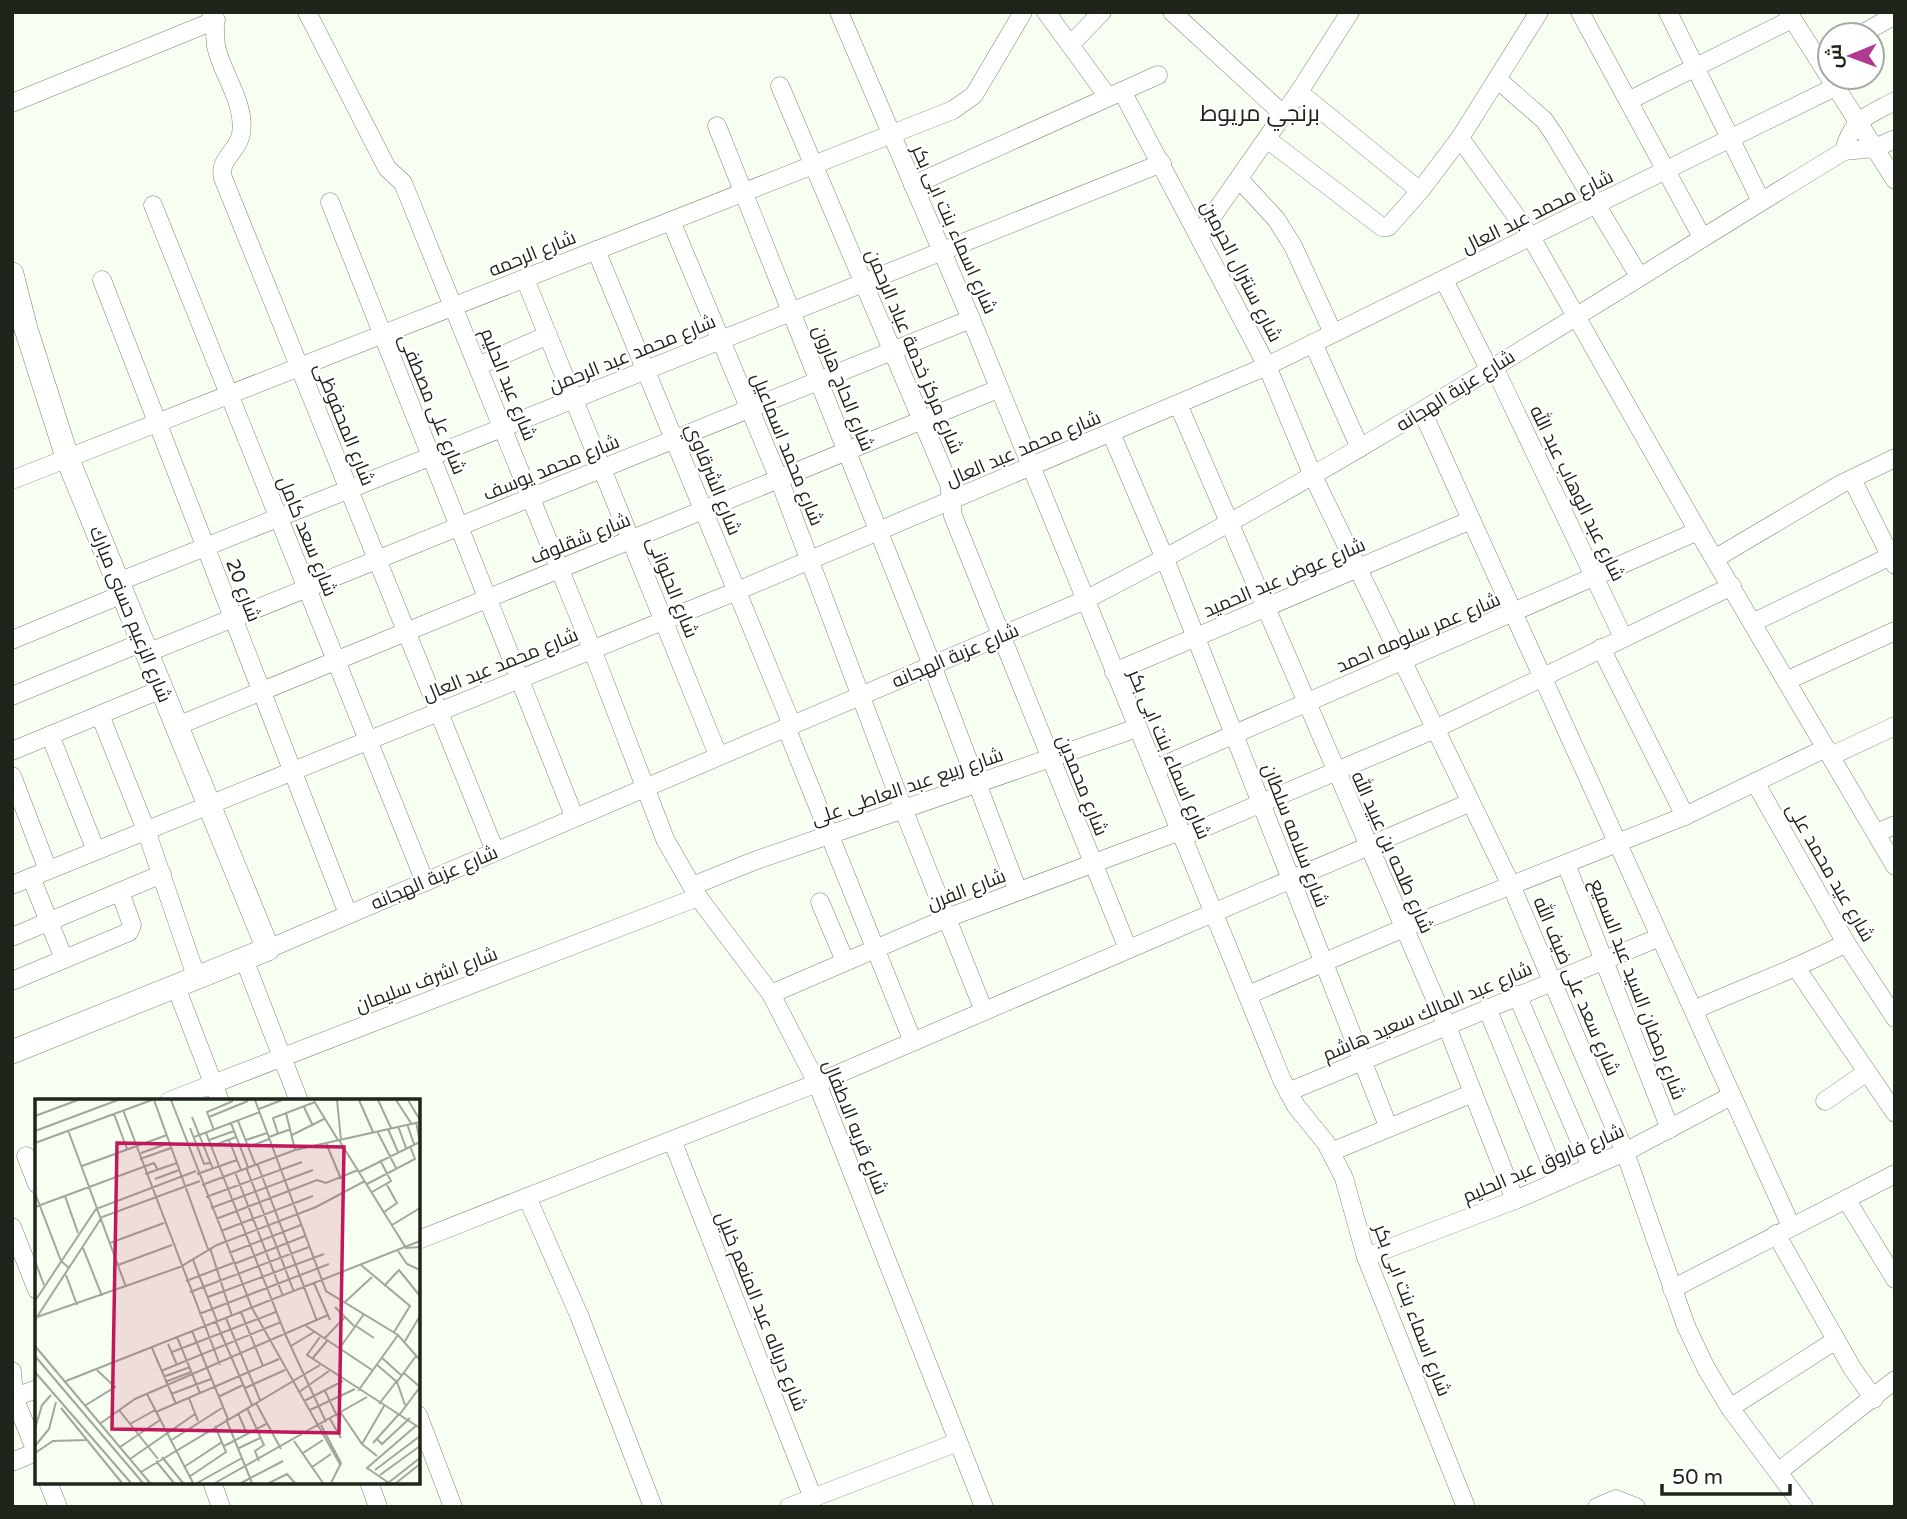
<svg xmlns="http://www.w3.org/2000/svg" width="1907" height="1519" viewBox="0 0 1907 1519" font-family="'Varela Round',Cairo,sans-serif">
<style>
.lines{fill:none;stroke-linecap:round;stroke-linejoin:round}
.minor-casing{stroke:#7c8873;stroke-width:19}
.tertiary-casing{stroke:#7c8873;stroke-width:24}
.minor{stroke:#fff;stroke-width:18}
.tertiary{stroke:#fff;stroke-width:23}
.labels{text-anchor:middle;stroke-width:5;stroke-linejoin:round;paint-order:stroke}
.street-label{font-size:19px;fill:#20251c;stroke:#fff}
.quarter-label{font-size:23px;fill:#20251c;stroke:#fff}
.inset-road{fill:none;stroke:#a0a89c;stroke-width:2}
.view{fill:#c2185b;fill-opacity:0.15;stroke:#c2185b;stroke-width:3.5}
.inset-edge{fill:none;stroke:#20251c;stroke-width:3.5}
</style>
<rect width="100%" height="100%" fill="#f6fff1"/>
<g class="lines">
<defs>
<g id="minor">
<path d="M211,12C218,24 213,37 217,50C224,77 246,105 241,134C238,152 218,159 223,178L495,851"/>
<polyline points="307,12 387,168 403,183 592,649 665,839 698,897 771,994 817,1083 984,1507"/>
<polyline points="839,12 971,319 1282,1080 1296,1106 1326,1143 1344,1178 1366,1257 1466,1507"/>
<polyline points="1046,12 1108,97"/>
<polyline points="1172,12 1284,115"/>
<polyline points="1580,12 1702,237"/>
<polyline points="1668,12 1761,201"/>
<polyline points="1788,12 1895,180"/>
<polyline points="1860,35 1895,15"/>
<polyline points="1070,45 1102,12"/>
<polyline points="1497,79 1544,120 1555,136 1639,276"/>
<polyline points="780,86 949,484 953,516 1128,949"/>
<polyline points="1122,91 1267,366 1313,476 1511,885 1625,1152 1686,1326 1706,1368 1730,1408 1804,1507"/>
<polyline points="1299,92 1420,191"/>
<polyline points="1630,100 1792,19"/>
<polyline points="12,103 216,20"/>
<polyline points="717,126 932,665 1018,891"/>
<polyline points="1460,138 1531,237 1698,531 1895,866"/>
<polyline points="1267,139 1382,227 1388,227 1420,191 1460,138 1539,12"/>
<path d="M1844,151C1852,119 1867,116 1895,101"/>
<polyline points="1240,180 1276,219 1293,246 1333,333"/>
<polyline points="913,185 1158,75"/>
<polyline points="330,202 574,816"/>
<polyline points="153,205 425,882"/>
<polyline points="671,221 779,479 904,811 984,1011"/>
<polyline points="1200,234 1299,92 1350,12"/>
<polyline points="596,250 792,725"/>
<polyline points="525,279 718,755"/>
<polyline points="102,280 348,914"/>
<polyline points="1444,280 1489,369"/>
<polyline points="1313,343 1360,448"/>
<polyline points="478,366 548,335"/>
<polyline points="1494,367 1623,637"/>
<polyline points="1178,404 1446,1024 1515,1200"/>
<polyline points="1422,411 1791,1226"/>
<polyline points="1111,433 1165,559 1388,1126"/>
<polyline points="1852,479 1895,565"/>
<polyline points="12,480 953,110 974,95 1023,12"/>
<polyline points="1716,558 1841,484 1895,458"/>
<polyline points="118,582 1162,163"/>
<polyline points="1754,622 1895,554"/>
<polyline points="12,640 123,594"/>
<polyline points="1601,648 1685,816"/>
<polyline points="147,653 971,319"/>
<polyline points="1114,672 1471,520"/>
<polyline points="1786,681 1895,631"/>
<polyline points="12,696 143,642"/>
<polyline points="100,715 146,830 197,979"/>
<polyline points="177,726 998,389"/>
<polyline points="786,727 913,1042"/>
<polyline points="50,735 96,851"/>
<polyline points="12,751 162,689"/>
<polyline points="1831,756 1895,726"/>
<polyline points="1155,769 1698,531"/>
<polyline points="12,776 48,870"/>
<polyline points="1755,782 1846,943 1895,1018"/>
<polyline points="1876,833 1895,825"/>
<polyline points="1182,837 1433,730 1732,586"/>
<polyline points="1566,864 1670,1129"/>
<polyline points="31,877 64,959"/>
<polyline points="12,885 737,591 1267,366 1835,87"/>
<polyline points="692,886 754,861 1137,728"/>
<polyline points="820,902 845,961"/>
<polyline points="12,937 162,874"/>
<path d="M268,949L1085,600C1347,466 1593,304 1844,151L1875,148L1895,139"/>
<polyline points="244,959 299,1101"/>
<polyline points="1797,969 1895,1113"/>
<polyline points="12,981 129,932 132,925 120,892"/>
<polyline points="176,987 220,1101"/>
<polyline points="771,994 947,918 1180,831"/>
<polyline points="1248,995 1404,928 1685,816 1826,748"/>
<polyline points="1517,995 1591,1167"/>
<polyline points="1487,1008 1558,1181"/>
<path d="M1694,1010C1745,987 1797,969 1846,943"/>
<polyline points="1288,1092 1660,937"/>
<polyline points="169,1101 698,897"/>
<polyline points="1825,1101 1867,1072"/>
<polyline points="672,1140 813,1498"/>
<polyline points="1331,1152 1473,1093"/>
<polyline points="26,1156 37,1184"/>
<polyline points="527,1197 579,1315 653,1507"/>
<polyline points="1846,1199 1895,1279"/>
<polyline points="12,1227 37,1290"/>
<polyline points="1776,1234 1852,1368 1874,1399"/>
<polyline points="418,1240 817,1083 1469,803"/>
<polyline points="1366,1257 1515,1200 1625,1152 1731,1096"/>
<polyline points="1672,1289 1895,1174"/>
<polyline points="12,1371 14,1397 37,1454"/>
<polyline points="12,1398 37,1389"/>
<polyline points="1730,1408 1836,1340"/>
<polyline points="418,1415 453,1507"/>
<polyline points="12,1462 36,1452"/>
<polyline points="1778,1472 1895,1380"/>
<polyline points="48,1482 58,1507"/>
<polyline points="212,1482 221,1507"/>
<polyline points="369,1482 378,1507"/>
<polyline points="789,1507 958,1442"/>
<polyline points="1597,1507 1616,1499 1636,1507"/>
</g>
<polyline id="tertiary" points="12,274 26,329 68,460 268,949 12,1052"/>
</defs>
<!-- minor casing -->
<use href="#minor" class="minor-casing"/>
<!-- tertiary casing -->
<use href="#tertiary" class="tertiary-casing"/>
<!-- minor -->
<use href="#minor" class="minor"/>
<!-- tertiary -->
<use href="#tertiary" class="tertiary"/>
</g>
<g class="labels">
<!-- street labels -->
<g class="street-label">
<text transform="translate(1537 211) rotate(-26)" y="7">شارع محمد عبد العال</text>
<text transform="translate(955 229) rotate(66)" y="7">شارع اسماء بنت ابى بكر</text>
<text transform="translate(532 253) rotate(-22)" y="7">شارع الرحمه</text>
<text transform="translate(1242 271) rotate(63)" y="7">شارع سنترال الحرمين</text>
<text transform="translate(915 351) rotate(67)" y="7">شارع مركز خدمة عباد الرحمن</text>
<text transform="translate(632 353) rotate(-22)" y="7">شارع محمد عبد الرحمن</text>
<text transform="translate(509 384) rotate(68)" y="7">شارع عبد الحليم</text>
<text transform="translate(844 388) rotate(68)" y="7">شارع الحاج هارون</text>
<text transform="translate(1455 390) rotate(-32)" y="7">شارع عزبة الهجانه</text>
<text transform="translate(433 404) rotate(68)" y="7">شارع على مصطفى</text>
<text transform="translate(345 424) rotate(68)" y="7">شارع المحفوظى</text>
<text transform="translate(1023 448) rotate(-23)" y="7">شارع محمد عبد العال</text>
<text transform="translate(788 449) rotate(68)" y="7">شارع محمد اسماعيل</text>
<text transform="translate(551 467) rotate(-22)" y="7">شارع محمد يوسف</text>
<text transform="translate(714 479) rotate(68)" y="7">شارع الشرقاوي</text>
<text transform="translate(1578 493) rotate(64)" y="7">شارع عبد الوهاب عبد الله</text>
<text transform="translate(308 536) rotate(68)" y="7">شارع سعد كامل</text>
<text transform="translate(580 538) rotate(-22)" y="7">شارع شقلوف</text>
<text transform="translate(1284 577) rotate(-23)" y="7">شارع عوض عبد الحميد</text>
<text transform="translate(673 587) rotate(68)" y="7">شارع الحلوانى</text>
<text transform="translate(244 590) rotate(69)" y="7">شارع 20</text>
<text transform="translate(131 614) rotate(68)" y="7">شارع الزعيم حسنى مبارك</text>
<text transform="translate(1418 632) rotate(-23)" y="7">شارع عمر سلومه احمد</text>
<text transform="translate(955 655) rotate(-23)" y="7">شارع عزبة الهجانه</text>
<text transform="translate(500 664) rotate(-22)" y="7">شارع محمد عبد العال</text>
<text transform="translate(1170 754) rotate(67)" y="7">شارع اسماء بنت ابى بكر</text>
<text transform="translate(1083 785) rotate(68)" y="7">شارع محمدين</text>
<text transform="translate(907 786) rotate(-19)" y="7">شارع ربيع عبد العاطى على</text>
<text transform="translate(1296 835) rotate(69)" y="7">شارع سلامه سلطان</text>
<text transform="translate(1393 852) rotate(66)" y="7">شارع طلحه بن عبيد الله</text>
<text transform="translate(1831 872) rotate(60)" y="7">شارع عيد محمد على</text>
<text transform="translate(434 877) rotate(-23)" y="7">شارع عزبة الهجانه</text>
<text transform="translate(966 889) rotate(-21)" y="7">شارع الفرن</text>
<text transform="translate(426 979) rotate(-21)" y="7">شارع اشرف سليمان</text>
<text transform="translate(1577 986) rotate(67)" y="7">شارع سعد على ضيف الله</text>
<text transform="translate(1638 989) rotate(69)" y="7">شارع رمضان السيد عبد السميع</text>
<text transform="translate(1427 1011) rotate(-23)" y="7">شارع عبد المالك سعيد هاشم</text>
<text transform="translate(856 1127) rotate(68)" y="7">شارع قريه الاطفال</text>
<text transform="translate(1543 1163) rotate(-23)" y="7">شارع فاروق عبد الحليم</text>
<text transform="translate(1413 1310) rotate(69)" y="7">شارع اسماء بنت ابى بكر</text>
<text transform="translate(762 1311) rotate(68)" y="7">شارع درباله عبد المنعم خليل</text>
</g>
<!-- quarter labels -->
<g class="quarter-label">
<text x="1260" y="121">برنجي مريوط</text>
</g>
</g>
<!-- overview -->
<g transform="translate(35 1099)">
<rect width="385" height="385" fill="#f6fff1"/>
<path class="inset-road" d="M119,1L173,150M136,1L217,209L306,367M220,1L291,192L363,236L385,261M302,1L306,41M324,1L338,33M343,1L356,29M361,1L376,24M373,1L385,21M279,2L303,41M269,8L278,27M224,10L247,1M88,11L185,266M251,14L260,51M79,15L92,50M0,17L43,1M157,18L178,70M174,18L213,2M203,22L220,65M196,24L213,68M372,25L379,45M363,27L371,49M155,29L169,65L175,64M353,30L363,53M33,31L91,188M179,31L172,13L198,2M0,32L83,1M342,32L361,69M171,34L251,237L291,323M243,35L238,19L280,3M257,36L289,20M159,38L225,13M234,38L256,30M174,41L199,32M194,41L206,71M211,41L232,34M304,41L371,149L385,148M0,44L117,1M291,44L306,80M177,47L201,38M213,48L234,40M106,54L134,44M105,60L136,49M222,64L282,222M47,67L132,36M211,68L259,193M200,73L248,197M324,73L385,43L381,23M110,75L142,64M162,75L202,61M120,80L144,71M332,85L380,60L375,47M167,86L260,51L385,23M337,93L356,82L345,61M0,94L26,162L34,169M30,97L43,134M171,98L267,63M0,108L119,64L123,71M176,109L278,71M349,113L362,104L352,86M181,120L282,81L291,84L323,71M357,126L385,109M186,132L278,97M75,144L129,124M48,149L67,197M175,149L197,217M363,152L372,165L385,171M194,154L266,126M158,161L182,222M0,162L9,186M199,165L270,137M83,166L137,146M326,166L375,207L359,233M31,176L42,206M151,182L198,164M279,184L295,221M349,187L364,171L385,197M155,193L274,148M173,198L289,155M0,202L61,110L161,72M309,204L337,178M300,208L320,228M206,213L228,267M164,215L294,165M2,218L145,168L182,146L281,108L330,82M191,219L225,301M0,221L67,118L165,82M181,223L217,306M271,227L337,271M321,227L339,239M157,232L193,320M142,238L165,294M285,238L272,256L385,329M289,240L310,218M370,242L385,217M133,245L142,266M0,247L115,384M256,247L279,233M117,249L141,305M304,250L329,215M137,253L241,213M0,257L108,384M346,258L367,277M277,260L292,242M341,265L362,283M126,272L246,223M0,273L96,384M369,274L385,288M128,278L155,268M31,282L385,142M130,283L156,273M210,289L250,271M290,292L302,317M323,292L363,236M264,293L294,272M112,295L158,384M136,295L176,280M183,298L208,286M154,299L163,322M269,302L308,282M221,304L246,350M344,305L361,283M51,306L80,288L62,271M370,306L362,283L381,257M26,309L87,384M212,309L229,346L220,352L224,362M84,311L123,360M275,311L320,290M121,313L244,260M203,314L212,335M306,314L327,345L342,357M365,315L385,288M191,320L217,384M295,320L306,339M66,324L100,300L293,216M95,325L120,311M286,326L306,364L296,384M0,330L7,306L16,296M342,340L347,345L375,319M135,342L187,309M259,342L288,384M338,344L364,315M327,345L349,307M0,347L14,330L21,303M189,347L233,324M85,348L125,321M204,349L225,339M0,354L18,342L51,341M268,354L288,341M127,358L148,384M95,360L160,315M121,362L139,384M149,368L187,343M277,368L296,355M340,371L385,337M106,373L285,266M345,376L385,347M154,378L191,353L180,327M162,384L207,359M180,384L332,298M206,384L248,362M234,384L252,375L260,384M353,384L385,359M354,384L332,369L382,326M361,384L385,365"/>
<path class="view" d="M82,44L309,48L304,334L77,330Z"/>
<rect width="385" height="385" class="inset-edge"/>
</g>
<!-- border -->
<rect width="1907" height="1519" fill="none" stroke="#20251c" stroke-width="28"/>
<!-- north arrow -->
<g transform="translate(1851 56) rotate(269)"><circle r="33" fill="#ffffff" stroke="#a6a8a4" stroke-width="2"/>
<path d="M0-5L12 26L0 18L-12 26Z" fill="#af3a91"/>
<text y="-10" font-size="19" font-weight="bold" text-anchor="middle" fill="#20251c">ش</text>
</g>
<!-- scale -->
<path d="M1662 1484v10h128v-10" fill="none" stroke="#20251c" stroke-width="3.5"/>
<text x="1672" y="1484" font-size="21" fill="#20251c" stroke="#ffffff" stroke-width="5" paint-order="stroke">50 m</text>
</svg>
